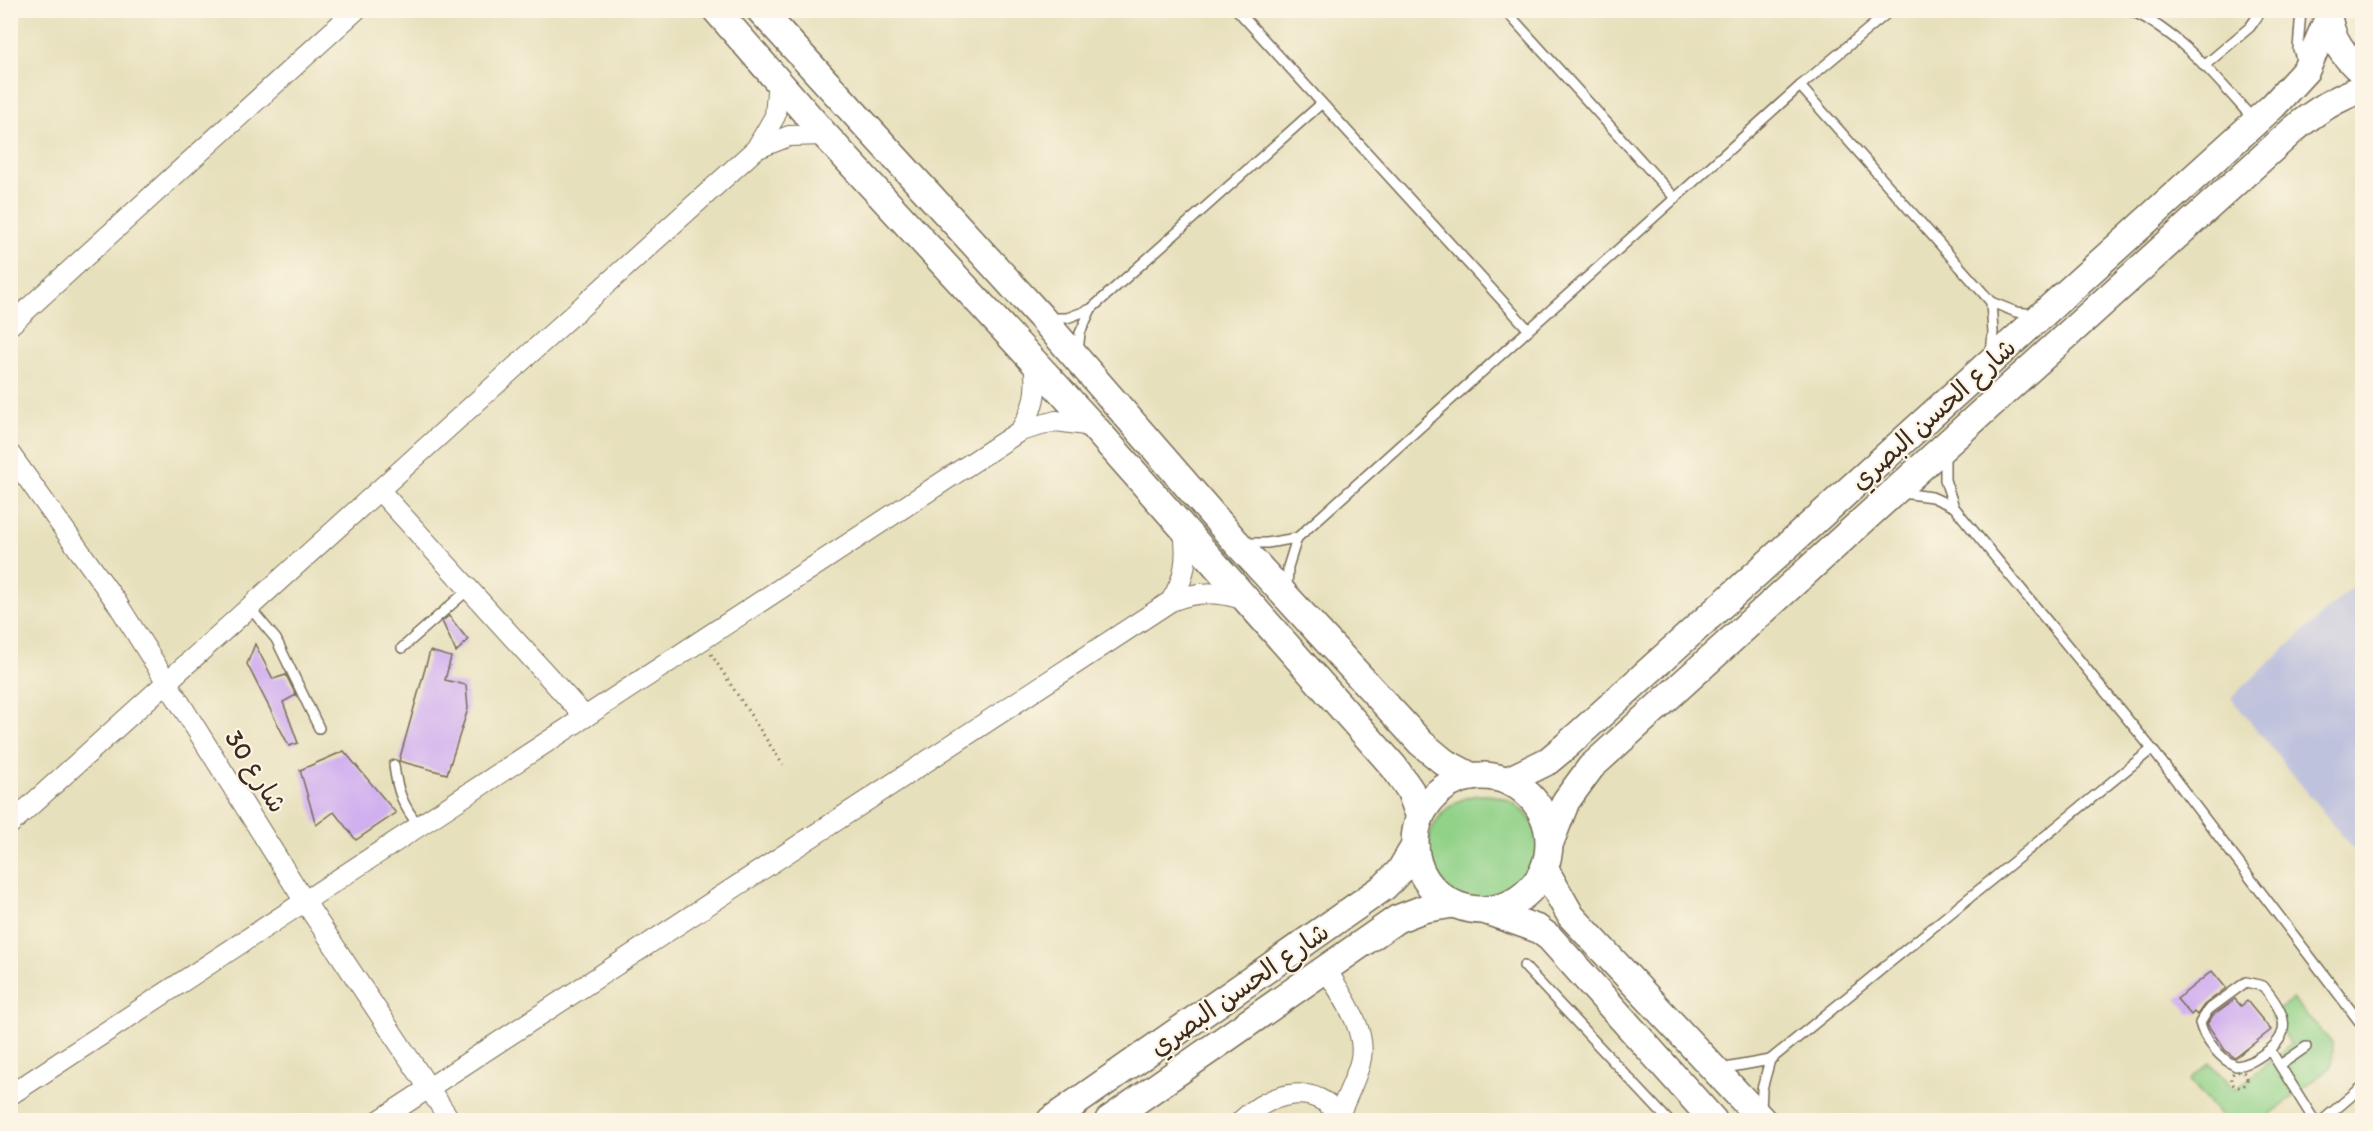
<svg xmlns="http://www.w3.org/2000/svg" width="2373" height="1131" viewBox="0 0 2373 1131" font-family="Itim,'Playpen Sans Arabic',sans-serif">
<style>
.industrial{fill:#bfc2dd}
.green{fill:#91d188;stroke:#667e53;stroke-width:1.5}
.building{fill:#d0aef0}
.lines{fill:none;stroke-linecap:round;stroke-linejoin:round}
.lane-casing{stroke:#776a55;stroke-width:12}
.street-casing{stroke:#776a55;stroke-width:22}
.secondary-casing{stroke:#776a55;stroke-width:30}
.path{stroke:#776a55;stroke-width:3;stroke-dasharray:1.5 4.5;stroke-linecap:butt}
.lane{stroke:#fff;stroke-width:9}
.street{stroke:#fff;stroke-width:20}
.secondary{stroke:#fff;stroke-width:27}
.labels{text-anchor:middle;stroke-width:4.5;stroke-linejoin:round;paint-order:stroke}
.street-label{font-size:26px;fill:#3b2a1e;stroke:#fcf5e5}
</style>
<rect width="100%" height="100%" fill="#fcf5e5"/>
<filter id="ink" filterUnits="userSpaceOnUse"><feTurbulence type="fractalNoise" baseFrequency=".0167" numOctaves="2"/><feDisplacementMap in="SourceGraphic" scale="12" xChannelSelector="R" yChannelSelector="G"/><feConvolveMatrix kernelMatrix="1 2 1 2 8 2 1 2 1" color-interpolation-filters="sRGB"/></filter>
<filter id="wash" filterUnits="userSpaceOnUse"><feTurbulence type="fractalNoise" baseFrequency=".008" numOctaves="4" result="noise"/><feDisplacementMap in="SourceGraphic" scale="24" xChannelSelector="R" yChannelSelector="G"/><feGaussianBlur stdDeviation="1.35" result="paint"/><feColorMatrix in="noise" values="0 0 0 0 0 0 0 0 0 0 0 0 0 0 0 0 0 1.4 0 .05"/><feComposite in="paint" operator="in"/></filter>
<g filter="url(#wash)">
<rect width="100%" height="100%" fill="#e7e0bc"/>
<!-- industrial -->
<polygon class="industrial" points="2362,578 2362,860 2231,698"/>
<!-- green -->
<g class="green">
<circle cx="1484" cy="851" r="56"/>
<polygon points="2292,999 2333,1044 2332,1066 2263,1120 2224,1120 2190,1080 2210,1063 2235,1090 2291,1044 2271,1016"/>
</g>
<g id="blocks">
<!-- building -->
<g class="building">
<polygon points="449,616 468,640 456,652 442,621"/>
<polygon points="255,644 273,679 286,675 296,695 283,702 298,743 289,746 247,664"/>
<polygon points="430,651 451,657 445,680 466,685 468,709 447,774 399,761"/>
<polygon points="344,751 396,813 356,840 334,812 316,825 300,770"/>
<polygon points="2212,971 2226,988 2204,1005 2197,1015 2194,1012 2191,1015 2177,999"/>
<polygon points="2235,999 2241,1006 2247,1001 2271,1030 2235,1058 2225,1050 2207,1024 2213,1015"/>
</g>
</g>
</g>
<g filter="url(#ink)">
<use href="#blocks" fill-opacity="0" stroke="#776a55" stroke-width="1.5"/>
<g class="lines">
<defs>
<g id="lane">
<polyline points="1237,10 1528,329"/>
<polyline points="1505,10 1675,198"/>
<path d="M2130,10C2182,34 2217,79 2254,120"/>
<polyline points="2301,10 2298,49 2303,64"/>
<polyline points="2204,66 2250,27 2262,10"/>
<polyline points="1800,86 1991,302 2016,312 2034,314"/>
<polyline points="1991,302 1993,333 1991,354"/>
<polyline points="1048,318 1067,318 1091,309 1321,104"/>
<polyline points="1078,352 1080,333 1091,309"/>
<polyline points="1945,454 1945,480 1954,507 2152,749 2362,1025"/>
<polyline points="1902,493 1932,497 1954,507"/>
<polyline points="1243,543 1267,543 1297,538"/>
<polyline points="1287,590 1288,567 1297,538 1800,86 1891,10"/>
<polyline points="250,608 276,639 319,728"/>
<polyline points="402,648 469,589"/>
<path d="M394,765C397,791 403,806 419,826"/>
<polyline points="1524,966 1668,1120"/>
<path d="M2246,982L2263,986C2283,1010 2296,1032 2265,1053C2256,1059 2248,1065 2236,1066C2221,1060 2204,1039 2200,1023L2208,1010Z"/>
<polyline points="2270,1050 2314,1120"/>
<polyline points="2280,1065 2306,1047"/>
<polyline points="1720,1069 1770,1060 2152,749"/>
<polyline points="1761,1111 1762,1089 1770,1060"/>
<polyline points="2323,1120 2362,1087"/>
</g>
<g id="street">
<polyline points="756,149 789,136 825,135"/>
<polyline points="10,325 356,10"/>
<path d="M1020,431C1034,409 1038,391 1034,365"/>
<polyline points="10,454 117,603 305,902 450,1120"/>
<polyline points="380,491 585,717"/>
<path d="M1171,601C1185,578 1188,559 1184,532"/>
<polyline points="10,824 756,149 775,116 778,79"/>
<path d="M1326,969C1341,995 1369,1030 1360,1063C1355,1081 1346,1098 1339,1115"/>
<polyline points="10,1095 1020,431 1056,421 1093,426"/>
<path d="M380,1120L1171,601C1198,591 1218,591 1245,600"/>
<path d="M1242,1120C1271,1092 1317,1080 1342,1120"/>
</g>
<g id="secondary">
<polyline points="716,10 825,135 1093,426 1394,767 1410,790 1420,817"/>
<polyline points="760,10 1040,316 1236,542 1421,743 1444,762 1472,777"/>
<path d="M2328,12C2329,38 2344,56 2362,72"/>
<circle cx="1482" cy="843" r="67"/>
<polyline points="1507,781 1548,761 1566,746 2273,106 2306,70 2328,19"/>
<path d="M1550,842L1566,801L1591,767L2293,130C2314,112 2336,98 2362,89"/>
<polyline points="1545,870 1571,916 1762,1120"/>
<polyline points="1487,911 1538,929 1550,938 1713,1120"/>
<polyline points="1051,1120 1384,887 1400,871 1415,846"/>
<polyline points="1109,1120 1397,919 1423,909 1453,904"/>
</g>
</defs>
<!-- lane casing -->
<use href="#lane" class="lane-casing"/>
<!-- street casing -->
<use href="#street" class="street-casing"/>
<!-- secondary casing -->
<use href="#secondary" class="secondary-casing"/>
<!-- path -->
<g class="path">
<polyline points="711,654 783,765"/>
<circle cx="2239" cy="1079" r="8"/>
</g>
<!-- lane -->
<use href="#lane" class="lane"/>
<!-- street -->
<use href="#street" class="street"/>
<!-- secondary -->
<use href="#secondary" class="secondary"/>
</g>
</g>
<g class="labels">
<!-- street labels -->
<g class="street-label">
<text transform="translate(1933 414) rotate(-42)" y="9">شارع الحسن البصري</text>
<text transform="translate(256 771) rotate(58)" y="9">شارع 30</text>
<text transform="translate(1239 989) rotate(-35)" y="9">شارع الحسن البصري</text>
</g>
</g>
<!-- margin -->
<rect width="2373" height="1131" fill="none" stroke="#fcf5e5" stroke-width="36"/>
</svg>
